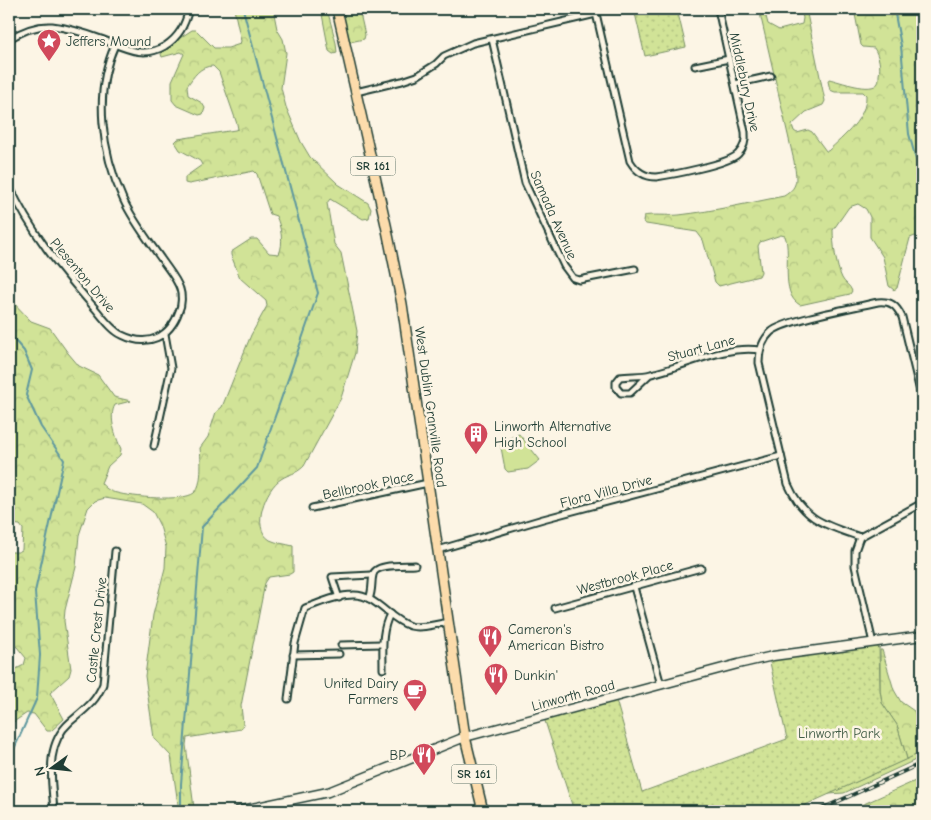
<svg xmlns="http://www.w3.org/2000/svg" width="931" height="820" viewBox="0 0 931 820" font-family="'Comic Neue',sans-serif">
<style>
.green{fill:#d1e397;stroke:#789066}
.forest{fill:url(#forest-crowns);stroke:#789066}
.park{fill:url(#park-dots);stroke:#789066}
.lines{fill:none;stroke-linecap:round;stroke-linejoin:round}
.stream{stroke:#5e989f;stroke-width:2}
.street-casing{stroke:#1f3d34;stroke-width:9}
.secondary-casing{stroke:#1f3d34;stroke-width:11}
.primary-casing{stroke:#1f3d34;stroke-width:12}
.street{stroke:#fcf5e5;stroke-width:5}
.secondary{stroke:#fcf5e5;stroke-width:8}
.primary{stroke:#fcdcac;stroke-width:9}
.rail-casing{stroke:#1f3d34;stroke-width:4}
.rail{stroke:#fcf5e5;stroke-width:2;stroke-dasharray:5.5;stroke-linecap:butt}
.labels{text-anchor:middle;stroke-width:5;stroke-linejoin:round;paint-order:stroke}
.shield{fill:#fcf5e5;stroke:#617469;stroke-width:1}
.shield-label{font-size:12px;font-weight:bold;fill:#1f3d34}
.poi-label{font-size:14px;fill:#1f3d34;stroke:#fcf5e5;text-anchor:start}
.street-label{font-size:14px;fill:#1f3d34;stroke:#fcf5e5}
.park-label{font-size:14px;fill:#435e48;stroke:#fcf5e5}
</style>
<defs>
<pattern id="forest-crowns" width="20" height="18" patternUnits="userSpaceOnUse" patternTransform="scale(1.25)"><rect width="20" height="18" fill="#d1e397"/><path d="M2 6a3 3 0 1 1 6 0M12 15a3 3 0 1 1 6 0" fill="none" stroke="#b3c483"/></pattern>
<pattern id="park-dots" width="8" height="8" patternUnits="userSpaceOnUse" patternTransform="scale(1.25)"><rect width="8" height="8" fill="#d1e397"/><path d="M2 2h.1M6 6h.1" fill="none" stroke="#b3c483" stroke-width="1.8" stroke-linecap="round"/></pattern>
</defs>
<rect width="100%" height="100%" fill="#fcf5e5"/>
<filter id="ink" filterUnits="userSpaceOnUse"><feTurbulence type="fractalNoise" baseFrequency=".02" numOctaves="2"/><feDisplacementMap in="SourceGraphic" scale="10" xChannelSelector="R" yChannelSelector="G"/><feConvolveMatrix kernelMatrix="1 2 1 2 8 2 1 2 1" color-interpolation-filters="sRGB"/></filter>
<g filter="url(#ink)">
<!-- green -->
<g class="green">
<polygon points="519,434 540,460 528,469 508,472 505,469 500,442"/>
<polygon points="922,752 922,757 844,793 829,794"/>
</g>
<!-- forest -->
<g class="forest">
<path d="M234,9H273L277,29L283,39L286,53L281,88L286,107L301,142L310,157L338,184L368,203L371,209L369,218L363,219L330,199L327,203L334,244L341,253L357,331L355,353L341,398L304,466C295,475 290,473 281,479C266,488 250,528 270,540C276,543 286,544 293,546V572L290,574L269,577L265,583L241,706L243,724L241,729L187,738L186,745L194,808L192,811H179L171,756L154,738L145,676L153,615L165,568L166,547L160,526L153,512L142,504L105,498L95,501L88,508L79,535L76,567L65,610L64,621L71,669L69,676L50,693L64,719L51,731H47L34,714L27,713L9,725V668L14,670L24,665L26,658L17,647L9,642V552H18L22,550L23,529L20,525L9,524V298L31,321L50,328L68,353L79,366L98,375L114,397L131,401L115,405C108,417 116,437 121,449L120,455L108,466L101,483C105,488 110,492 117,493C131,497 183,502 194,493C203,486 201,458 200,448L208,437L216,412L222,407L251,335L267,306L266,301L240,278L231,255V252L251,239H257L269,253L279,254C284,244 281,226 276,216L270,214L257,174L254,171L189,184L185,183V177L202,165L200,161L180,150L175,142L178,139L235,130L238,129L237,124L219,72L213,66C200,66 194,76 187,86L188,95L202,103L205,108L203,114L199,115L176,105L172,100V81L184,54L181,52L162,57L161,54L163,49L192,30H196L214,48H228L240,44L241,41Z"/>
<polygon points="321,9 327,9 336,43 337,53 333,54 329,51"/>
<polygon points="345,9 359,9 365,35 364,39 350,42 343,15"/>
<path d="M759,9H764L768,24L779,30L802,24L803,18L801,9H806L825,101L823,105L806,112L792,125L794,131L797,133L808,130L812,132L826,151H828C844,136 867,118 866,95L863,92H835L830,90L828,81L829,79C839,81 872,94 878,83C879,80 879,78 879,75C881,66 879,56 874,48L863,47L861,45L854,9H922V84L920,97L922,116V240L915,236L910,238L897,288L894,290L889,286L883,257L870,237V217L866,209L858,204L849,207L833,230C833,243 836,266 842,278C844,283 850,285 852,291L850,294L800,305C779,293 792,255 785,236L781,235L760,242L758,246L761,272L759,276L719,286L715,282L703,240L697,232L646,224L643,222L644,216C650,214 670,216 679,215C714,211 749,203 784,196C800,186 796,178 794,161Z"/>
<polygon points="880,650 882,650 894,690 901,702 914,711 922,730 922,752 907,759 897,725 882,703 880,690"/>
<polygon points="922,778 922,811 848,811"/>
</g>
<!-- park -->
<g class="park">
<polygon points="634,9 677,9 686,47 645,56"/>
<polygon points="879,644 880,690 882,703 897,725 907,759 792,811 574,811 544,718 616,700 642,792 787,739 769,658"/>
</g>
<g class="lines">
<!-- stream -->
<g class="stream">
<polyline points="894,9 901,46 909,134 922,181"/>
<polyline points="9,334 24,351 32,370 26,395 41,427 64,460 35,592 40,655 37,698 9,760"/>
<polyline points="181,810 181,784 202,527 257,468 318,293 243,9"/>
</g>
<defs>
<g id="street">
<path d="M595,9L630,161C636,171 644,177 656,177C671,175 729,164 738,154C744,148 746,140 745,132L718,9"/>
<path d="M9,39C22,31 36,25 52,26C69,28 88,34 104,40C125,48 143,59 165,46C179,37 185,25 189,9"/>
<polyline points="492,39 525,183 564,266 573,278 579,280 635,269"/>
<polyline points="695,66 729,59"/>
<polyline points="735,84 771,76"/>
<polyline points="356,92 402,81 417,76 436,64 444,56 473,43 596,14"/>
<path d="M9,185C30,231 60,268 93,306C102,316 111,330 122,335C148,348 170,337 179,311C182,305 182,295 180,289C177,279 168,269 162,260C148,240 133,221 123,199C102,153 93,93 115,45"/>
<path d="M649,375L630,393H621L616,387V382L620,377C630,375 641,377 651,374C687,366 722,345 760,350"/>
<polyline points="154,446 171,368 165,334"/>
<polyline points="312,508 428,483"/>
<path d="M860,537C826,525 804,521 788,484L759,363C759,351 762,340 771,332C784,320 856,307 878,302C891,301 896,305 902,317L922,400"/>
<polyline points="860,537 855,551 855,566 873,643"/>
<polyline points="860,537 922,503"/>
<polyline points="438,550 543,519 781,456"/>
<polyline points="634,587 661,685"/>
<polyline points="339,598 332,577 372,575"/>
<path d="M369,599C373,590 371,583 373,575C375,563 405,566 415,565"/>
<polyline points="555,608 701,568"/>
<polyline points="341,645 382,644"/>
<polyline points="293,655 339,654"/>
<path d="M383,669C383,649 381,631 390,614"/>
<path d="M288,699L295,643L305,608C320,603 337,595 353,595C376,594 389,620 410,626C422,629 437,624 448,622"/>
<path d="M54,811C52,781 44,745 70,722C84,710 96,702 103,684L115,551"/>
</g>
<polyline id="secondary" points="238,811 328,792 465,737 738,664 773,656 922,636"/>
<polyline id="primary" points="337,9 386,225 402,304 465,737 483,811"/>
</defs>
<!-- street casing -->
<use href="#street" class="street-casing"/>
<!-- secondary casing -->
<use href="#secondary" class="secondary-casing"/>
<!-- primary casing -->
<use href="#primary" class="primary-casing"/>
<!-- street -->
<use href="#street" class="street"/>
<!-- secondary -->
<use href="#secondary" class="secondary"/>
<!-- primary -->
<use href="#primary" class="primary"/>
<defs>
<polyline id="rail" points="817,811 922,763"/>
</defs>
<!-- rail casing -->
<use href="#rail" class="rail-casing"/>
<!-- rail -->
<use href="#rail" class="rail"/>
</g>
</g>
<!-- icons -->
<defs>
<symbol id="sight-pin" viewBox="-11 -11 22 30"><path d="M0 17L-7.5 6A9.5 9.5 0 1 1 7.5 6Z" fill="#d1495b" stroke="#fcf5e5"/><path d="M0-6L1.8-2.2L6-1.7L2.9 1.2L3.7 5.4L0 3.3L-3.7 5.4L-2.9 1.2L-6-1.7L-1.8-2.2Z" fill="#fff"/></symbol>
<symbol id="building-pin" viewBox="-11 -11 22 30"><path d="M0 17L-7.5 6A9.5 9.5 0 1 1 7.5 6Z" fill="#d1495b" stroke="#fcf5e5"/><path d="M-4-6H4V6H1V3H-1V6H-4ZM-2.5-4.3h1.7v1.8h-1.7ZM.8-4.3h1.7v1.8H.8ZM-2.5-1h1.7V.8h-1.7ZM.8-1h1.7V.8H.8Z" fill="#fff"/></symbol>
<symbol id="restaurant-pin" viewBox="-11 -11 22 30"><path d="M0 17L-7.5 6A9.5 9.5 0 1 1 7.5 6Z" fill="#d1495b" stroke="#fcf5e5"/><path d="M-5-6h1v4h1v-4h1v4h1v-4h1v5L-1.5 .5V6h-2V.5L-5-1ZM5-6V6H3V1.5H1.5Q1.5-4 5-6Z" fill="#fff"/></symbol>
<symbol id="cafe-pin" viewBox="-11 -11 22 30"><path d="M0 17L-7.5 6A9.5 9.5 0 1 1 7.5 6Z" fill="#d1495b" stroke="#fcf5e5"/><path d="M-5.5-4.5H6V0H3Q3 3.5 0 3.5H-2.5Q-5.5 3.5-5.5 0ZM3-3.2v2h1.7v-2ZM-6 4.5H4V6H-6Z" fill="#fff"/></symbol>
</defs>
<g fill-rule="evenodd">
<use href="#sight-pin" x="35" y="27" width="28" height="38"/>
<use href="#building-pin" x="462" y="420" width="28" height="38"/>
<use href="#restaurant-pin" x="476" y="623" width="28" height="38"/>
<use href="#restaurant-pin" x="482" y="661" width="28" height="38"/>
<use href="#cafe-pin" x="401" y="677" width="28" height="38"/>
<use href="#restaurant-pin" x="410" y="741" width="28" height="38"/>
</g>
<g class="labels">
<!-- shield labels -->
<g class="shield">
<rect x="350.5" y="156.5" width="45" height="19" rx="4"/>
<rect x="451.5" y="764.5" width="45" height="19" rx="4"/>
</g>
<g class="shield-label">
<text x="373" y="170">SR 161</text>
<text x="474" y="778">SR 161</text>
</g>
<!-- poi labels -->
<g class="poi-label">
<text x="66" y="46">Jeffers Mound</text>
<text x="494" y="431">Linworth Alternative<tspan x="494" dy="16">High School</tspan></text>
<text x="508" y="634">Cameron's<tspan x="508" dy="16">American Bistro</tspan></text>
<text x="514" y="680">Dunkin'</text>
<text x="398" y="688" text-anchor="end">United Dairy<tspan x="398" dy="16">Farmers</tspan></text>
<text x="406" y="760" text-anchor="end">BP</text>
</g>
<!-- street labels -->
<g class="street-label">
<text transform="translate(745 82) rotate(78)" y="5">Middlebury Drive</text>
<text transform="translate(554 215) rotate(66)" y="5">Samada Avenue</text>
<text transform="translate(83 275) rotate(50)" y="5">Plesenton Drive</text>
<text transform="translate(701 348) rotate(-15)" y="5">Stuart Lane</text>
<text transform="translate(431 407) rotate(82)" y="5">West Dublin Granville Road</text>
<text transform="translate(368 485) rotate(-12)" y="5">Bellbrook Place</text>
<text transform="translate(606 491) rotate(-15)" y="5">Flora Villa Drive</text>
<text transform="translate(625 577) rotate(-15)" y="5">Westbrook Place</text>
<text transform="translate(96 630) rotate(-84)" y="5">Castle Crest Drive</text>
<text transform="translate(573 695) rotate(-15)" y="5">Linworth Road</text>
</g>
<!-- park labels -->
<g class="park-label">
<text x="839" y="738">Linworth Park</text>
</g>
</g>
<!-- margin -->
<rect width="931" height="820" fill="none" stroke="#fcf5e5" stroke-width="30"/>
<rect x="15" y="15" width="901" height="790" fill="none" stroke="#1f3d34" stroke-width="2" filter="url(#ink)"/>
<!-- north arrow -->
<g transform="translate(52 768) rotate(255)" stroke="#fcf5e5" stroke-width="4" paint-order="stroke">
<path d="M0-4L9 19L0 12L-9 19Z" fill="#1f3d34"/>
<text y="-8" font-size="14" font-weight="bold" text-anchor="middle" fill="#1f3d34">N</text>
</g>
</svg>
